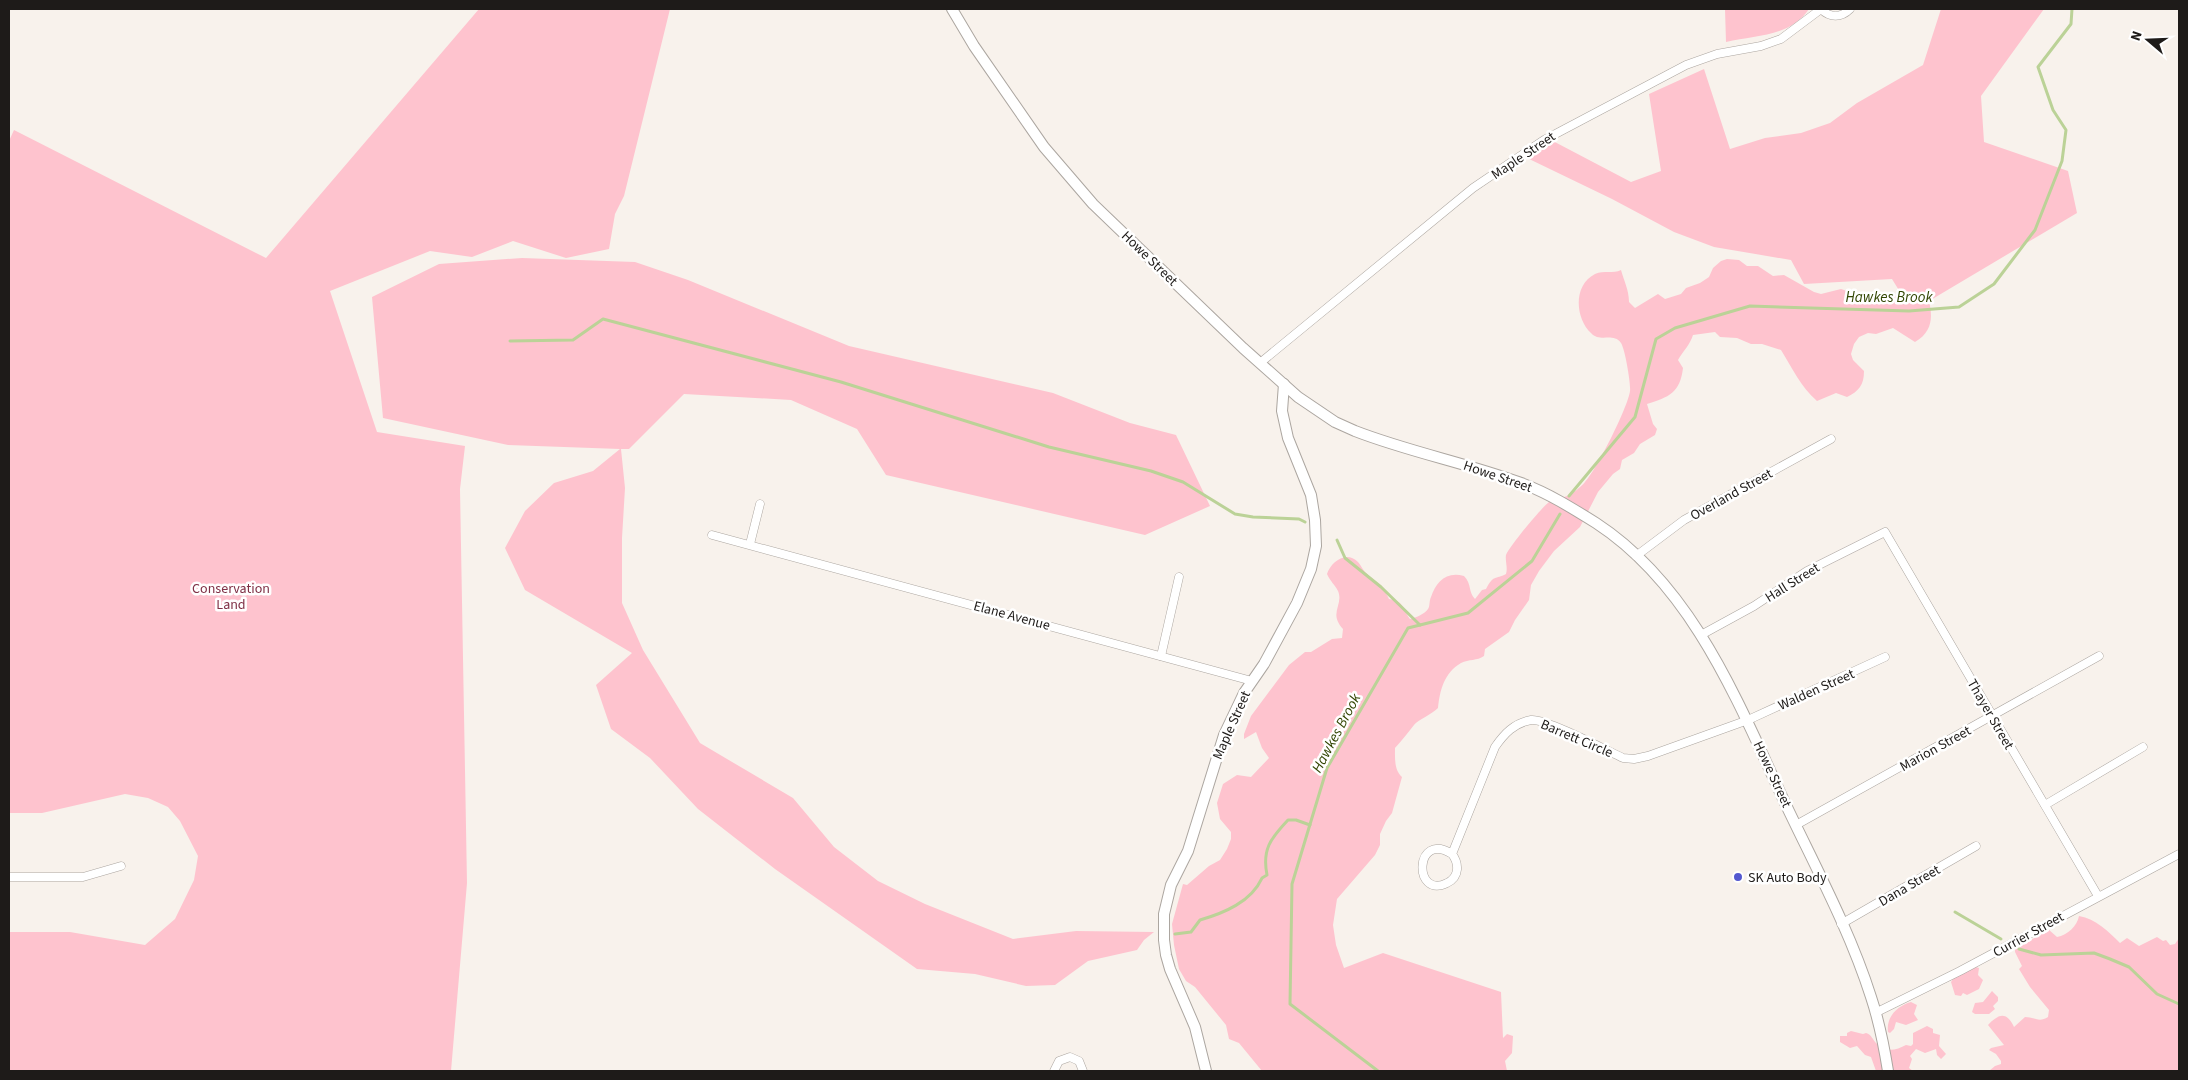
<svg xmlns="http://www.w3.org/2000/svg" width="2188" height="1080" viewBox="0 0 2188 1080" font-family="'Source Sans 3',sans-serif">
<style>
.green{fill:#fec3ce}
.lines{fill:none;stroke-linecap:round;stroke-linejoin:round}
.stream{stroke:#bbd297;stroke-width:3}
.minor-casing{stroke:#aca6a0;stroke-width:9}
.tertiary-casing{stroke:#aca6a0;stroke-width:12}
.minor{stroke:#fff;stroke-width:8}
.tertiary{stroke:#fff;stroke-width:10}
.poi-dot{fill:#5458cf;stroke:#fff;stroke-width:2}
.labels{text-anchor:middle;stroke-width:5;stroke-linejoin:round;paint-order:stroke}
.street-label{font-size:14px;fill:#1e1b19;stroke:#fff}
.park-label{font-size:14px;fill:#7f2f45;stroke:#fff}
.poi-label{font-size:14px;fill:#1e1b19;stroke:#fff;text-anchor:start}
.water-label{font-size:15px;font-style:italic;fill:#324502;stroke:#fff}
</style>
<rect width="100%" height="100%" fill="#f8f2ec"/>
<!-- green -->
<g class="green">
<polygon points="479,9 670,9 624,196 615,214 609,249 566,258 513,241 472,257 430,251 330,291 377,432 465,446 460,489 467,883 451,1071 9,1071 9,932 70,932 145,945 175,919 194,880 198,856 180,821 168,807 148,798 125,794 42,813 9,813 9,141 14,130 266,258"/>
<path d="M1725,9H1809C1790,37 1756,35 1726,42Z"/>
<path d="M1941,9H2044L1981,96L1984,142L2068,171L2077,213L1929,301C1933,318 1932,332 1915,342L1893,328L1876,334L1868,333L1859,337L1854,344L1851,354L1853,360L1864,371C1864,385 1859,391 1847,397L1836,393L1817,401C1801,387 1792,368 1781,350L1762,344H1751L1737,338L1720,337L1715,332L1693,335C1690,345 1683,351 1678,360L1683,368C1680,393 1669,397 1647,404L1653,424L1657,429L1655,435L1640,444L1634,453L1622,460L1620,469L1613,474L1598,492L1580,527L1554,551L1539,571L1531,585L1529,600L1515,620L1509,632L1485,649L1484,656C1477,661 1469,659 1461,663C1444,673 1440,690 1438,708C1432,714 1418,720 1414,725C1408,733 1402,740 1395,748C1395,758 1394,770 1402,777L1392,813L1386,821L1380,834V845L1375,855L1337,899L1333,925L1336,945L1344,968L1383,953L1501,992L1503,1038L1507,1034L1513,1036L1512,1053L1505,1061L1507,1071H1262L1239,1043L1229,1039L1226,1025L1195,987L1186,981L1179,969L1174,945L1172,924L1183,884L1187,885L1209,866L1220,860L1227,849L1231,839V832L1220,819L1217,803L1223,784L1237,775L1251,777L1269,758L1262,748L1256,732L1244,739V734L1251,716L1289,665L1305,652H1311L1332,639L1342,638L1343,629C1328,613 1344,605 1338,591C1335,585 1330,581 1327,574C1331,562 1346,550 1358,562C1361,565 1362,569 1365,572C1373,580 1385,588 1389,599C1404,601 1402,608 1410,619C1415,618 1425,614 1428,609C1430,607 1429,601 1431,597C1436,582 1446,571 1464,576C1472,584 1468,592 1475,599L1482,590L1486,589C1494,574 1495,580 1506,574C1508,568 1505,561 1506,555C1509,547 1542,507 1549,502C1555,499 1561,499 1567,496C1572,494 1581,487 1585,482C1596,471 1628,407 1630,391C1631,384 1625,349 1621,343C1613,332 1600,343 1591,333C1575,318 1573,285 1595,274C1604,270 1613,274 1621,270C1624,281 1629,290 1629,302L1635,308L1658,294L1665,299L1681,294L1686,288L1700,283L1709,277L1713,268L1721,261L1727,259L1739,260L1747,266H1758L1773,276L1784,275L1814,292L1821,294L1841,289L1859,295L1867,292L1888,300L1900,292L1892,279L1804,284L1791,260L1714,247L1674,232L1612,199L1525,157L1551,140L1631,182L1661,171L1649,94L1704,69L1730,149L1765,138L1801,133L1830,123L1857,103L1923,65Z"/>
<polygon points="522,258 635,262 688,280 849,346 1053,393 1130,423 1176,435 1210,506 1145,535 886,475 857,429 791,400 684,394 629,449 621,449 625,488 622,538 622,603 643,650 700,743 793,798 834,847 878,881 925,904 1013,939 1076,931 1154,932 1144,940 1137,950 1088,961 1055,985 1026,986 975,974 917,969 775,869 698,809 650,758 611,729 596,685 632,653 525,590 505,548 525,511 554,483 593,471 620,449 508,445 383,418 372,297 439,264"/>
<path d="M2079,916C2096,919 2108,931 2120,943L2127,938L2139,946L2157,937L2163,941L2166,940L2170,945L2175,944L2179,938V1071H1989L1995,1066L2001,1064V1061L1996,1054L1989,1050L1991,1048L2004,1045L1988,1025C1998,1014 2007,1011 2014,1027L2025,1017C2034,1017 2039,1023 2048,1017L2049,1010L2030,987L2019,969L2022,966L2015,952V947L2028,942L2048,929L2057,937C2068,935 2077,926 2079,916Z"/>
<polygon points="1973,966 1979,968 1978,975 1983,980 1979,989 1967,995 1963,993 1961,996 1955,995 1951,982 1957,973"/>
<polygon points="1992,991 1998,997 1998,1001 1993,1006 1995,1009 1989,1014 1975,1014 1972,1012 1975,1003 1983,1002"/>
<path d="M1911,1002L1917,1005L1914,1014L1918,1020L1906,1025L1896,1022L1894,1029L1890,1033L1888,1032C1886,1017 1897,1006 1911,1002Z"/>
<path d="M1927,1026L1933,1029V1033L1940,1035L1939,1046L1946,1054L1941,1059L1937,1055L1936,1049L1925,1053L1916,1049L1910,1056L1912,1059L1909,1068L1913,1071H1876L1871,1057L1865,1055L1857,1046L1850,1048L1840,1042V1036H1847V1033L1851,1031L1863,1034L1866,1033C1872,1035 1872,1039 1877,1044C1885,1053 1897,1050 1906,1045L1911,1046L1913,1044V1033Z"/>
</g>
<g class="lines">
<!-- stream -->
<g class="stream">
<polyline points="510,341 573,340 603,319 841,382 1049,447 1151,471 1183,482 1235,514 1253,517 1299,519 1305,522"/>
<polyline points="1569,496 1635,417 1656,339 1675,328 1750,306 1909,311 1959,307 1994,284 2035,230 2062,161 2066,130 2053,110 2038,67 2071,24 2072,9"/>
<polyline points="1337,540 1345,558 1381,587 1420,625"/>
<polyline points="1955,912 2001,939"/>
<path d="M1175,934L1191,932L1200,920C1224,913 1251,902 1262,878L1267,875C1262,850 1270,839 1288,820H1296L1310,825"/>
<polyline points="2019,949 2041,955 2094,953 2110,959 2129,967 2157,994 2179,1004"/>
<polyline points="1378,1071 1290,1004 1292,884 1327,768 1408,628 1468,613 1532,561 1560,514"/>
</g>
<defs>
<g id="minor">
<path d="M1821,9C1830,18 1841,18 1850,9"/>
<polyline points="1260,363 1473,188 1544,140 1686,65 1717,54 1761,46 1781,39 1821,9"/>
<polyline points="712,535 1252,681"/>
<polyline points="750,544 760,504"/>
<polyline points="1636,556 1684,520 1831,439"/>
<polyline points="1701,635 1754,606 1807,571 1885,532 2098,896"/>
<polyline points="1161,656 1179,577"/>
<polyline points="2045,805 2143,747"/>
<polyline points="1796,825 2099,656"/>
<path d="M1452,854C1459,863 1460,877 1447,883C1413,900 1414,830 1452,854L1495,747C1504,734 1514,723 1531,720C1545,718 1606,750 1623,758L1634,759L1648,756L1748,720L1885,657"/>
<polyline points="9,877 83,877 121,866"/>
<polyline points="1841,924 1976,846"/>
<polyline points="1875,1013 1960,971 2179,854"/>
<polyline points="1054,1071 1059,1061 1070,1057 1079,1061 1083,1071"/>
</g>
<g id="tertiary">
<path d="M952,9L974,46L1044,147L1093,204L1243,348L1298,397L1335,422L1355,431C1409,452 1467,463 1521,483C1548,493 1572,508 1596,523C1694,587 1739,705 1786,805C1816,868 1850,931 1871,997C1879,1021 1884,1046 1888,1071"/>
<polyline points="1206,1071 1195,1027 1170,969 1166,955 1164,940 1164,914 1171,885 1188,851 1224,735 1244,693 1264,664 1297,603 1311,569 1316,546 1315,520 1311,495 1288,438 1282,411 1284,384"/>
</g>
</defs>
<!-- minor casing -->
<use href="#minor" class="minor-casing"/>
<!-- tertiary casing -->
<use href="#tertiary" class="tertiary-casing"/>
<!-- minor -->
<use href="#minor" class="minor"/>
<!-- tertiary -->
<use href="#tertiary" class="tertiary"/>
</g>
<!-- markers -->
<circle class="poi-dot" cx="1738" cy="877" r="5"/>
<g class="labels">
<!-- street labels -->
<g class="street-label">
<text transform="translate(1523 155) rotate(-34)" y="5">Maple Street</text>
<text transform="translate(1150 258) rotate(44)" y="5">Howe Street</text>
<text transform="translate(1498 476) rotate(19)" y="5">Howe Street</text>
<text transform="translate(1731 494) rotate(-29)" y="5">Overland Street</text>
<text transform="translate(1792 582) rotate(-32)" y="5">Hall Street</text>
<text transform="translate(1012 615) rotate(15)" y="5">Elane Avenue</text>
<text transform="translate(1816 689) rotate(-24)" y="5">Walden Street</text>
<text transform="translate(1991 714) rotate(60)" y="5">Thayer Street</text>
<text transform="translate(1231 725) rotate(-66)" y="5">Maple Street</text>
<text transform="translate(1577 738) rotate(23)" y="5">Barrett Circle</text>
<text transform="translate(1935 748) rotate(-29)" y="5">Marion Street</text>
<text transform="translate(1773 774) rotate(65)" y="5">Howe Street</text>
<text transform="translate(1909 885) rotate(-30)" y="5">Dana Street</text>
<text transform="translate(2028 934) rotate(-29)" y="5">Currier Street</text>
</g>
<!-- park labels -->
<g class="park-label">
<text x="231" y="593">Conservation<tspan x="231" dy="16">Land</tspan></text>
</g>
<!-- poi labels -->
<g class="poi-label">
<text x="1748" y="882">SK Auto Body</text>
</g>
<!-- water labels -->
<g class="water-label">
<text x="1889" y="302">Hawkes Brook</text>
<text transform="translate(1336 733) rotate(-62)" y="5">Hawkes Brook</text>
</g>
</g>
<!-- border -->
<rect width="2188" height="1080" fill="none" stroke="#1e1b19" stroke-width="20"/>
<!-- north arrow -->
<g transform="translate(2148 40) rotate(289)" stroke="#ffffff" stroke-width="4" paint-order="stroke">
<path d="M0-4L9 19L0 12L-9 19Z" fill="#1e1b19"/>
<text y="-8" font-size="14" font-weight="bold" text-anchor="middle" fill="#1e1b19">N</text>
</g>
</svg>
